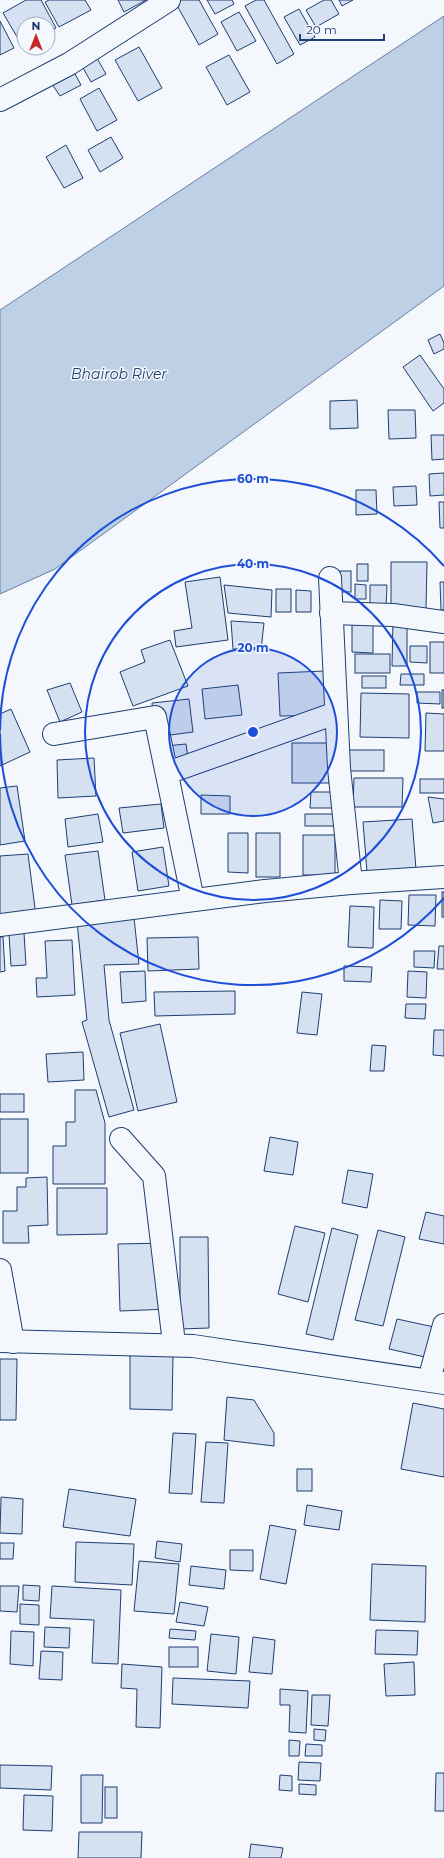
<svg xmlns="http://www.w3.org/2000/svg" width="444" height="1858" viewBox="0 0 444 1858" font-family="Montserrat,sans-serif">
<style>
.water{fill:#bed0e5;stroke:#687fa3}
.building{fill:#d5e0f0;stroke:#1d3f73}
.lines{fill:none;stroke-linecap:round;stroke-linejoin:round}
.street-casing{stroke:#1d3f73;stroke-width:24}
.street{stroke:#f4f7fb;stroke-width:22}
.ring{fill:none;stroke:#1d4ed8;stroke-width:2}
.labels{text-anchor:middle;stroke-width:3;stroke-linejoin:round;paint-order:stroke}
.water-label{font-size:14px;font-style:italic;fill:#1d3f73;stroke:#f4f7fb}
.centre{fill:#1d4ed8;stroke:#f4f7fb;stroke-width:2}
.ring-label{font-size:12px;text-anchor:middle;font-weight:bold;fill:#1d4ed8;stroke:#f4f7fb;stroke-width:3;stroke-linejoin:round;paint-order:stroke}
</style>
<rect width="100%" height="100%" fill="#f4f7fb"/>
<!-- water -->
<polygon class="water" points="444,16 444,286 55,569 0,594 0,310"/>
<!-- building -->
<g class="building">
<polygon points="26,0 41,0 56,28 48,33 48,24 24,24 24,46 23,47 3,13"/>
<polygon points="49,0 85,0 91,10 59,27 45,2"/>
<polygon points="118,0 146,0 124,12"/>
<polygon points="174,0 199,0 218,34 199,45"/>
<polygon points="207,0 232,0 234,4 215,14"/>
<polygon points="256,0 264,0 294,54 277,64 245,6"/>
<polygon points="324,0 331,0 339,14 316,27 306,10"/>
<polygon points="339,0 353,0 342,6"/>
<polygon points="299,9 315,37 300,45 284,17"/>
<polygon points="239,12 256,41 237,51 221,22"/>
<polygon points="0,21 14,48 0,55"/>
<polygon points="139,47 162,88 138,101 115,60"/>
<polygon points="94,53 106,74 91,82 79,61"/>
<polygon points="229,55 250,92 227,105 206,67"/>
<polygon points="74,72 81,85 60,96 52,84"/>
<polygon points="99,88 117,120 97,131 80,99"/>
<polygon points="111,137 123,158 100,172 88,150"/>
<polygon points="66,145 83,178 64,188 46,157"/>
<polygon points="440,334 444,343 444,349 434,354 428,340"/>
<polygon points="420,355 444,389 444,403 433,411 403,367"/>
<polygon points="357,400 358,428 330,429 330,401"/>
<polygon points="388,410 415,410 416,438 389,439"/>
<polygon points="431,435 444,435 444,459 432,460"/>
<polygon points="444,473 444,495 430,496 429,474"/>
<polygon points="416,486 417,505 394,506 393,487"/>
<polygon points="356,490 376,490 377,514 356,515"/>
<polygon points="439,502 444,502 444,528 440,528"/>
<polygon points="391,562 427,562 426,609 391,609"/>
<rect x="357" y="564" width="11" height="17"/>
<rect x="336" y="571" width="15" height="21"/>
<polygon points="220,577 228,640 176,647 174,631 192,628 185,582"/>
<polygon points="440,582 444,582 444,610 441,610"/>
<polygon points="355,584 366,585 366,599 355,599"/>
<polygon points="224,585 272,590 271,617 228,613"/>
<polygon points="370,585 387,585 386,607 370,607"/>
<rect x="276" y="589" width="15" height="23"/>
<polygon points="296,590 311,591 311,612 296,612"/>
<polygon points="352,617 373,617 373,653 352,652"/>
<polygon points="393,619 407,619 407,666 392,666"/>
<polygon points="231,621 264,623 261,650 233,649"/>
<polygon points="170,640 188,686 133,706 120,672 145,662 141,650"/>
<rect x="430" y="642" width="14" height="31"/>
<polygon points="410,646 427,646 427,663 410,662"/>
<rect x="355" y="654" width="35" height="19"/>
<polygon points="324,671 326,715 280,716 278,673"/>
<polygon points="401,674 424,674 424,685 400,685"/>
<rect x="362" y="676" width="24" height="12"/>
<polygon points="70,683 82,712 60,722 47,690"/>
<polygon points="238,685 242,715 205,719 202,689"/>
<rect x="442" y="690" width="2" height="18"/>
<polygon points="417,692 440,692 440,704 417,703"/>
<polygon points="361,693 409,694 409,738 360,737"/>
<polygon points="189,699 193,732 155,737 152,703"/>
<polygon points="11,709 30,752 0,766 0,714"/>
<polygon points="426,713 444,714 444,751 425,751"/>
<rect x="292" y="743" width="37" height="40"/>
<polygon points="186,744 189,766 158,770 155,747"/>
<rect x="346" y="750" width="38" height="21"/>
<polygon points="94,758 96,796 58,798 57,760"/>
<polygon points="354,778 403,778 402,807 353,807"/>
<rect x="420" y="779" width="24" height="14"/>
<polygon points="17,786 25,841 0,845 0,788"/>
<polygon points="311,792 338,792 338,808 310,808"/>
<polygon points="201,795 230,796 230,814 201,814"/>
<polygon points="428,797 444,799 444,821 433,823"/>
<polygon points="161,804 164,828 123,833 119,808"/>
<polygon points="98,814 103,842 68,847 65,819"/>
<rect x="305" y="814" width="34" height="12"/>
<polygon points="412,819 416,869 367,872 363,822"/>
<polygon points="228,833 248,833 248,873 228,872"/>
<rect x="256" y="833" width="24" height="44"/>
<rect x="303" y="835" width="32" height="40"/>
<polygon points="163,847 169,886 138,891 132,852"/>
<polygon points="98,851 105,900 72,905 65,855"/>
<polygon points="28,854 36,916 0,918 0,856"/>
<rect x="442" y="892" width="2" height="25"/>
<polygon points="409,895 436,895 435,926 408,925"/>
<polygon points="380,900 402,901 401,929 379,929"/>
<polygon points="350,906 374,907 373,948 348,947"/>
<polygon points="134,918 139,964 104,965 109,1020 134,1110 109,1117 82,1022 87,1020 77,922"/>
<polygon points="24,933 26,965 11,966 9,934"/>
<polygon points="0,937 3,937 5,971 0,972"/>
<polygon points="198,937 199,969 148,971 147,938"/>
<polygon points="72,940 75,995 37,997 36,978 47,978 45,941"/>
<polygon points="439,946 444,946 444,969 437,969"/>
<polygon points="414,951 435,951 434,968 414,967"/>
<polygon points="344,966 372,967 371,982 344,981"/>
<polygon points="145,971 146,1001 122,1003 120,972"/>
<polygon points="408,971 427,972 426,998 407,997"/>
<polygon points="235,991 235,1014 155,1016 154,992"/>
<polygon points="302,992 322,994 317,1035 297,1033"/>
<polygon points="406,1004 426,1004 425,1019 405,1018"/>
<polygon points="160,1024 177,1102 138,1111 120,1033"/>
<polygon points="434,1030 444,1030 444,1056 433,1055"/>
<polygon points="372,1045 386,1046 384,1071 370,1071"/>
<polygon points="83,1052 84,1080 48,1082 46,1054"/>
<polygon points="75,1090 96,1090 105,1123 105,1184 53,1184 53,1146 66,1146 66,1122 75,1122"/>
<rect x="0" y="1094" width="24" height="18"/>
<rect x="0" y="1119" width="28" height="54"/>
<polygon points="270,1137 298,1142 293,1175 264,1171"/>
<polygon points="348,1170 373,1174 367,1208 342,1203"/>
<polygon points="47,1177 48,1225 28,1226 29,1243 3,1243 3,1211 17,1211 17,1187 26,1187 26,1178"/>
<polygon points="57,1188 107,1188 107,1234 57,1235"/>
<polygon points="426,1212 444,1216 444,1244 419,1239"/>
<polygon points="295,1226 325,1233 308,1302 278,1294"/>
<polygon points="332,1228 358,1235 333,1340 306,1334"/>
<polygon points="378,1230 405,1237 383,1326 355,1320"/>
<polygon points="180,1237 208,1237 209,1328 180,1329"/>
<polygon points="168,1243 170,1309 120,1311 118,1244"/>
<polygon points="397,1319 434,1327 425,1357 389,1349"/>
<polygon points="130,1354 173,1354 172,1410 130,1409"/>
<polygon points="0,1359 17,1359 16,1420 0,1420"/>
<polygon points="227,1397 254,1400 274,1433 274,1446 224,1440"/>
<polygon points="413,1403 444,1409 444,1477 401,1469"/>
<polygon points="173,1433 196,1434 192,1494 169,1493"/>
<polygon points="206,1442 228,1443 224,1503 201,1502"/>
<rect x="297" y="1469" width="15" height="22"/>
<polygon points="69,1489 136,1499 130,1536 63,1527"/>
<polygon points="1,1497 23,1499 22,1534 0,1533"/>
<polygon points="307,1505 342,1511 339,1530 304,1525"/>
<polygon points="270,1525 296,1530 286,1584 260,1579"/>
<polygon points="157,1541 182,1544 180,1562 155,1558"/>
<polygon points="76,1542 134,1544 132,1585 75,1582"/>
<polygon points="0,1543 14,1543 13,1559 0,1559"/>
<polygon points="230,1550 253,1550 253,1571 230,1570"/>
<polygon points="139,1561 179,1564 174,1614 134,1611"/>
<polygon points="372,1564 426,1566 425,1622 370,1620"/>
<polygon points="191,1566 226,1570 224,1589 189,1585"/>
<polygon points="23,1585 40,1586 39,1601 23,1600"/>
<polygon points="0,1586 19,1586 17,1612 0,1611"/>
<polygon points="52,1586 121,1590 118,1664 92,1663 94,1620 50,1618"/>
<polygon points="180,1602 208,1607 204,1626 176,1622"/>
<polygon points="20,1604 39,1605 39,1625 20,1624"/>
<polygon points="45,1627 70,1628 69,1648 44,1647"/>
<polygon points="170,1629 196,1631 195,1640 169,1638"/>
<polygon points="376,1630 418,1631 417,1655 375,1654"/>
<polygon points="11,1631 34,1632 33,1666 10,1664"/>
<polygon points="211,1634 239,1637 236,1674 207,1671"/>
<polygon points="253,1637 275,1640 272,1674 249,1672"/>
<rect x="169" y="1647" width="29" height="20"/>
<polygon points="41,1651 63,1652 62,1680 39,1679"/>
<polygon points="414,1662 415,1695 386,1696 384,1664"/>
<polygon points="122,1664 162,1667 160,1728 136,1727 137,1689 121,1688"/>
<polygon points="173,1678 250,1681 248,1708 172,1704"/>
<polygon points="280,1689 308,1691 306,1733 289,1732 290,1705 280,1705"/>
<polygon points="312,1695 330,1695 328,1726 311,1725"/>
<polygon points="314,1729 326,1730 325,1741 314,1740"/>
<polygon points="289,1740 300,1741 299,1756 289,1756"/>
<polygon points="306,1744 322,1745 322,1756 305,1756"/>
<polygon points="299,1762 321,1763 320,1781 298,1780"/>
<polygon points="0,1765 52,1766 51,1790 0,1788"/>
<polygon points="436,1773 444,1773 444,1811 435,1811"/>
<polygon points="81,1775 103,1775 102,1823 81,1823"/>
<polygon points="280,1775 292,1776 292,1791 279,1790"/>
<polygon points="299,1784 316,1785 316,1795 299,1794"/>
<rect x="105" y="1787" width="12" height="31"/>
<polygon points="24,1795 53,1796 52,1831 23,1830"/>
<polygon points="79,1832 142,1832 141,1858 78,1858"/>
<polygon points="251,1844 283,1848 281,1858 249,1858"/>
</g>
<g class="lines">
<defs>
<g id="street">
<polyline points="0,100 69,64 169,0"/>
<polyline points="330,578 339,768 351,883"/>
<polyline points="331,613 393,615 444,622"/>
<polyline points="54,734 155,717 193,900"/>
<polyline points="167,773 336,713"/>
<polyline points="0,925 265,891 351,883 444,877"/>
<polyline points="121,1139 154,1176 173,1335"/>
<polyline points="0,1270 13,1342"/>
<polyline points="0,1341 193,1346 444,1383"/>
<polyline points="429,1380 444,1325"/>
</g>
</defs>
<!-- street casing -->
<use href="#street" class="street-casing"/>
<!-- street -->
<use href="#street" class="street"/>
</g>
<!-- distance rings -->
<circle cx="253" cy="732" r="84" fill="#1d4ed8" fill-opacity=".12"/>
<g class="ring">
<circle cx="253" cy="732" r="84"/>
<circle cx="253" cy="732" r="168"/>
<path d="M444 898A253 253 0 0 1 0 734M0 730A253 253 0 0 1 444 566"/>
</g>
<g class="labels">
<!-- water labels -->
<g class="water-label">
<text x="119" y="379">Bhairob River</text>
</g>
</g>
<circle cx="253" cy="732" r="6" class="centre"/>
<g class="ring-label">
<text x="253" y="483">60 m</text>
<text x="253" y="568">40 m</text>
<text x="253" y="652">20 m</text>
</g>
<!-- north arrow -->
<g transform="translate(36 36)"><circle r="19" fill="#f4f7fb" stroke="#9eadc5"/>
<path d="M0-3L7 15L0 10L-7 15Z" fill="#c62828"/>
<text y="-6" font-size="11" font-weight="bold" text-anchor="middle" fill="#1d3f73">N</text>
</g>
<!-- scale -->
<path d="M300 34v6h84v-6" fill="none" stroke="#1d3f73" stroke-width="2"/>
<text x="306" y="34" font-size="12" fill="#1d3f73" stroke="#f4f7fb" stroke-width="3" paint-order="stroke">20 m</text>
</svg>
